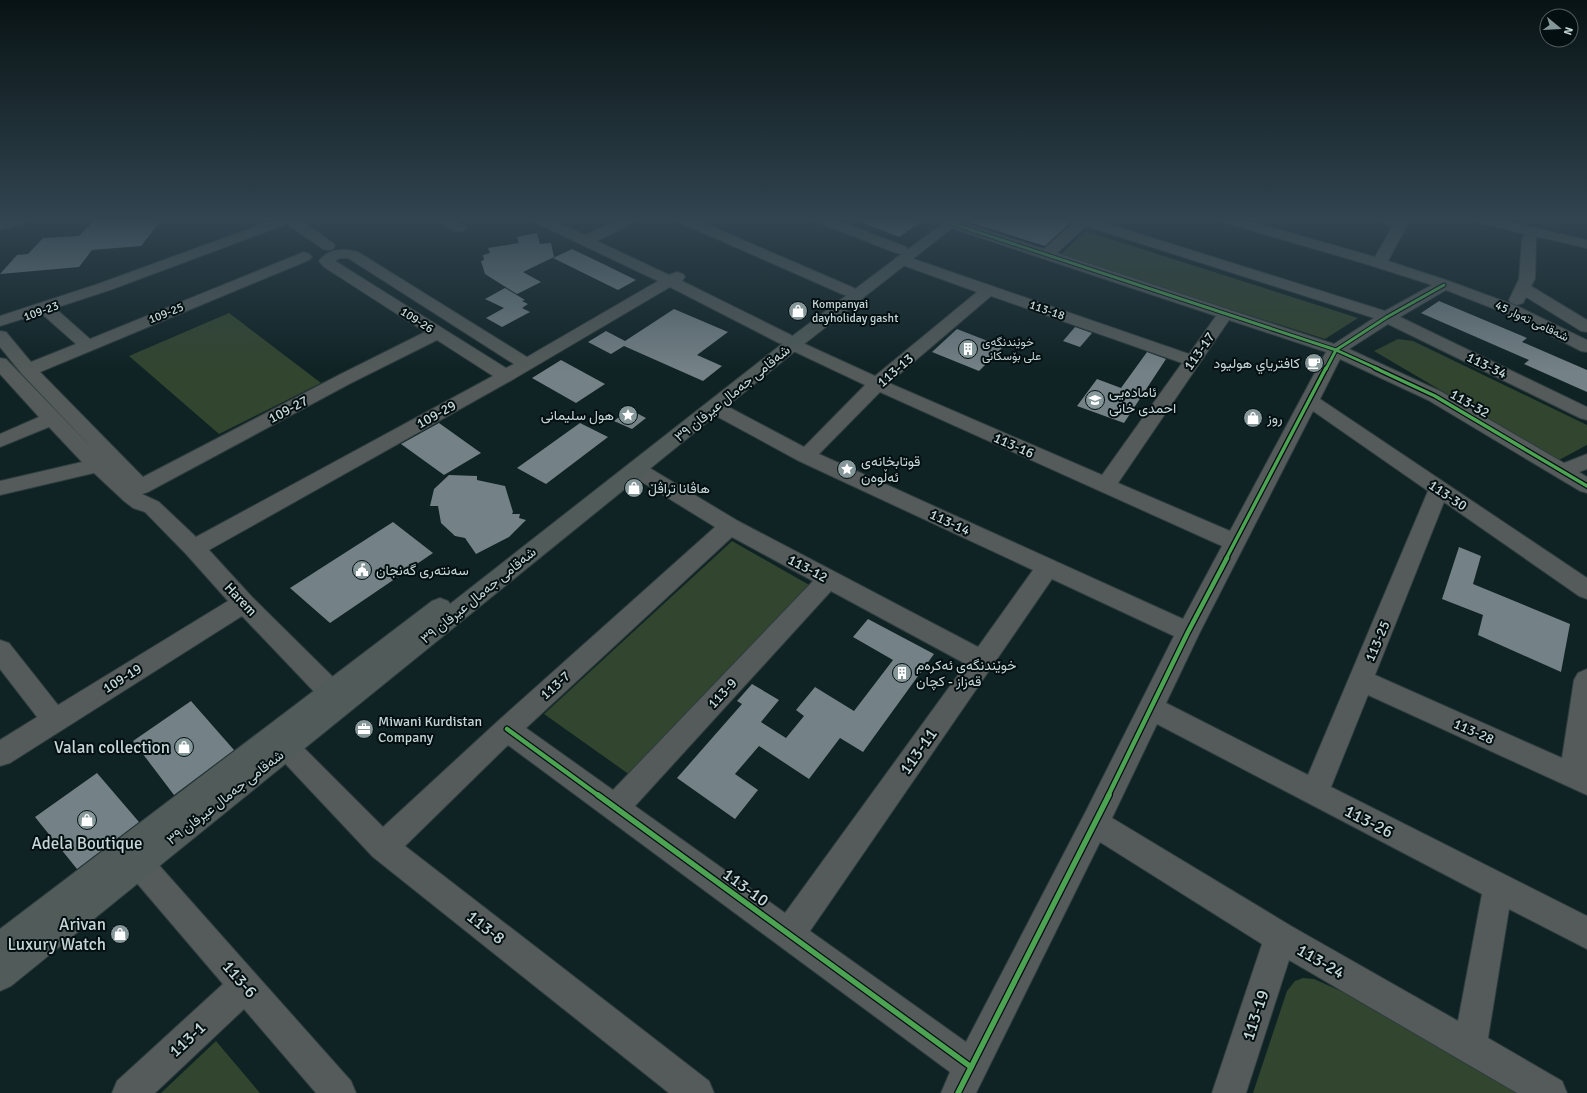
<svg xmlns="http://www.w3.org/2000/svg" width="1587" height="1093" viewBox="0 0 1587 1093" font-family="Signika,Vazirmatn,sans-serif">
<style>
.green{fill:#32452f}
.building{fill:#748186}
.lines{fill:none;stroke-linecap:round;stroke-linejoin:round}
.minor-casing{stroke:#2e3d3f;stroke-width:2}
.major-casing{stroke:#2e3d3f;stroke-width:2}
.minor{fill:#545b5a;fill-rule:evenodd}
.major{fill:#505b5a;fill-rule:evenodd}
.cycleway-far3-casing{stroke:#040f11;stroke-width:5}
.cycleway-far2-casing{stroke:#040f11;stroke-width:6}
.cycleway-far1-casing{stroke:#040f11;stroke-width:7}
.cycleway-casing{stroke:#040f11;stroke-width:8}
.cycleway-far3{stroke:#4ca352;stroke-width:3}
.cycleway-far2{stroke:#4ca352;stroke-width:3.5}
.cycleway-far1{stroke:#4ca352;stroke-width:4.5}
.cycleway{stroke:#4ca352;stroke-width:5.5}
.labels{text-anchor:middle;stroke-width:4;stroke-linejoin:round;paint-order:stroke}
.far-poi-label{font-size:12px;fill:#c5d6d8;stroke:#040f11;text-anchor:start}
.far-street-label{font-size:12px;fill:#c5d6d8;stroke:#040f11}
.street-label{font-size:14px;fill:#c5d6d8;stroke:#040f11}
.poi-label{font-size:14px;fill:#c5d6d8;stroke:#040f11;text-anchor:start}
.near-poi-label{font-size:17px;fill:#c5d6d8;stroke:#040f11;text-anchor:end}
.near-street-label{font-size:17px;fill:#c5d6d8;stroke:#040f11}
</style>
<rect width="100%" height="100%" fill="#0f2224"/>
<!-- green -->
<g class="green">
<polygon points="1085,231 1358,318 1325,339 1060,255"/>
<polygon points="229,313 321,383 219,434 129,356"/>
<polygon points="1398,339 1413,341 1587,425 1587,445 1559,460 1374,351"/>
<polygon points="732,541 811,586 630,775 544,714"/>
<polygon points="1303,978 1314,979 1343,992 1519,1093 1253,1093 1287,991 1295,981"/>
<polygon points="216,1041 260,1093 161,1093"/>
</g>
<!-- building -->
<g class="building">
<polygon points="96,218 163,218 141,246 92,250 79,267 0,274 17,255 28,254 43,238 79,236"/>
<polygon points="851,218 926,218 899,237"/>
<polygon points="966,218 1068,218 1071,222 1045,246 965,221"/>
<polygon points="537,233 540,244 551,243 554,257 523,272 541,282 517,294 485,274 481,261 484,260 483,255 490,253 488,248 519,243 517,237"/>
<polygon points="572,249 595,260 636,280 618,290 553,258"/>
<polygon points="505,288 525,300 522,301 528,304 522,308 530,312 502,327 486,318 504,308 485,299"/>
<polygon points="1439,301 1527,338 1522,342 1587,370 1587,392 1524,364 1529,360 1421,313"/>
<polygon points="674,309 728,332 697,355 722,366 703,381 624,346 611,354 588,342 606,331 625,341"/>
<polygon points="1075,327 1092,333 1080,347 1063,341"/>
<polygon points="957,329 1003,347 979,371 932,352"/>
<polygon points="1147,352 1166,359 1124,423 1077,406 1097,379 1121,388"/>
<polygon points="561,360 605,384 576,403 532,378"/>
<polygon points="629,409 646,418 632,429 614,421"/>
<polygon points="439,423 481,453 444,475 401,444"/>
<polygon points="580,423 608,437 546,484 517,468"/>
<polygon points="449,475 477,476 477,480 505,486 513,512 512,514 520,514 519,518 526,520 509,537 476,554 465,538 455,536 441,523 438,506 430,506 434,489"/>
<polygon points="393,522 433,553 330,623 290,588"/>
<polygon points="1459,547 1481,556 1473,584 1570,624 1561,672 1478,635 1483,615 1442,599"/>
<polygon points="868,619 934,654 863,752 840,738 809,779 759,746 735,774 758,790 735,819 677,778 742,704 737,701 752,684 779,700 761,722 786,738 804,716 796,710 815,687 854,711 893,660 853,637"/>
<polygon points="191,701 234,750 174,795 133,741"/>
<polygon points="97,773 139,822 77,869 35,817"/>
</g>
<g class="lines">
<defs>
<g id="minor">
<path d="M279,218H298L333,243L335,246L333,249L328,250L323,249L287,224L110,290L55,308L90,339L299,254L304,252L309,254L312,257L309,260L40,372L143,477L339,375L425,332L324,267L319,261C329,248 344,248 358,252L527,357L658,281L532,221L530,218H547L585,235L622,218H639L637,221L597,241L669,275L677,272L683,274L685,277L682,281L791,335L794,339L875,376L977,292L897,263L894,260L897,257L902,255L1189,354L1216,316L945,226L943,223L945,220L950,219L955,220L1044,249L1074,222L1071,221L1069,218H1089L1385,311L1432,285L1363,263L1219,221L1217,218H1238L1375,257L1393,225L1374,221L1372,218H1411L1388,261L1446,280L1517,306L1587,340V352L1581,351L1515,317L1446,290L1400,317L1587,407V420L1580,418L1388,324L1349,349L1442,392L1564,463L1587,454V469L1579,472L1587,477V493L1580,491L1428,400L1340,359L1320,399L1587,578V599L1579,596L1444,502L1375,675L1562,758L1574,680L1578,673L1587,669V795L1368,695L1331,787L1587,916V949L1509,909L1488,1038L1562,1081L1567,1093H1517L1289,960L1246,1093H1212L1262,944L1100,842L976,1093H941L950,1072L508,745L405,846L709,1081L714,1093H669L373,857L278,756L274,748L278,740L287,736L296,740L383,827L498,721L715,527L629,474L626,469L629,464L636,462L643,464L738,521L978,647L1033,570L799,461L707,411L705,407L707,403L714,401L721,403L804,447L865,385L787,348L784,344L779,343L670,287L512,380L209,550L252,597L340,684L344,692L340,700L331,703L322,700L242,616L10,763L0,766V740L37,717L0,669V640L9,643L58,705L228,601L186,554L145,512L133,508L124,501L94,473L0,495V481L82,462L49,427L0,447V434L39,417L0,374V358L6,359L93,449L22,374L0,347V331L6,332L31,362L76,344L41,313L0,326V316L98,284ZM1086,226L1374,318L1334,344L1057,253ZM340,258H348L514,364L506,368L335,261ZM991,296L1182,363L1102,475L889,383ZM1229,320L1326,352L1230,531L1118,483ZM437,340L493,376L196,537L159,502L142,494L148,492L351,383ZM880,392L1222,546L1183,619L819,454ZM1313,411L1428,491L1308,775L1166,703L1200,632ZM732,537L813,581L613,790L526,728ZM1052,579L1174,636L1085,813L966,1042L810,931ZM831,591L966,664L785,913L635,806ZM1157,724L1482,894L1458,1021L1291,926L1112,818Z"/>
<path d="M438,218H454L466,228L464,231C454,233 443,226 438,218Z"/>
<polygon points="674,218 692,218 854,288 856,291 854,294 848,296 842,294 676,221"/>
<polygon points="812,218 831,218 906,247 908,250 906,253 901,254 896,253 814,221"/>
<polygon points="1470,218 1493,218 1587,240 1587,248 1534,236 1536,239 1535,279 1531,286 1587,320 1587,332 1581,331 1526,297 1523,303 1517,305 1511,303 1509,300 1519,279 1522,239 1524,236 1529,235 1472,221"/>
<polygon points="140,850 150,855 351,1081 356,1093 316,1093 244,1009 155,1093 112,1093 117,1081 223,984 130,875 125,865 130,855"/>
</g>
<g id="major">
<polygon points="13,218 33,218 31,221 0,230 0,221"/>
<polygon points="950,218 965,218 799,348 11,986 0,991 0,929 432,601 440,598 448,601 450,604 787,340"/>
</g>
</defs>
<!-- minor casing -->
<use href="#minor" class="minor-casing"/>
<!-- major casing -->
<use href="#major" class="major-casing"/>
<!-- minor -->
<use href="#minor" class="minor"/>
<!-- major -->
<use href="#major" class="major"/>
<defs>
<g id="cycleway-far3">
<polyline points="950,223 1336,350 1378,369"/>
<polyline points="1326,369 1336,350 1387,317 1444,285"/>
</g>
<g id="cycleway-far2">
<polyline points="1375,368 1435,396 1587,486"/>
<polyline points="1226,559 1326,368"/>
</g>
<g id="cycleway-far1">
<polyline points="507,729 599,796"/>
<polyline points="1108,796 1188,632 1227,558"/>
</g>
<g id="cycleway">
<polyline points="598,795 971,1067"/>
<polyline points="958,1093 1109,795"/>
</g>
</defs>
<!-- cycleway-far3 casing -->
<use href="#cycleway-far3" class="cycleway-far3-casing"/>
<!-- cycleway-far2 casing -->
<use href="#cycleway-far2" class="cycleway-far2-casing"/>
<!-- cycleway-far1 casing -->
<use href="#cycleway-far1" class="cycleway-far1-casing"/>
<!-- cycleway casing -->
<use href="#cycleway" class="cycleway-casing"/>
<!-- cycleway-far3 -->
<use href="#cycleway-far3" class="cycleway-far3"/>
<!-- cycleway-far2 -->
<use href="#cycleway-far2" class="cycleway-far2"/>
<!-- cycleway-far1 -->
<use href="#cycleway-far1" class="cycleway-far1"/>
<!-- cycleway -->
<use href="#cycleway" class="cycleway"/>
</g>
<!-- sky -->
<linearGradient id="sky" x2="0" y2="1"><stop stop-color="#081314"/><stop offset="0.59" stop-color="#314450"/><stop offset="1" stop-color="#314450" stop-opacity="0"/></linearGradient>
<rect width="1587" height="371" fill="url(#sky)"/>
<!-- icons -->
<defs>
<symbol id="shop-disc" viewBox="-11 -11 22 22"><circle r="9.5" fill="#859799" stroke="#040f11"/><path d="M-5-2.5h2.3a2.7 3.5 0 0 1 5.4 0H5L5.5 6h-11ZM-1.5-2.5h3a1.5 2.3 0 0 0-3 0Z" fill="#fff"/></symbol>
<symbol id="building-disc" viewBox="-11 -11 22 22"><circle r="9.5" fill="#859799" stroke="#040f11"/><path d="M-4-6H4V6H1V3H-1V6H-4ZM-2.5-4.3h1.7v1.8h-1.7ZM.8-4.3h1.7v1.8H.8ZM-2.5-1h1.7V.8h-1.7ZM.8-1h1.7V.8H.8Z" fill="#fff"/></symbol>
<symbol id="cafe-disc" viewBox="-11 -11 22 22"><circle r="9.5" fill="#859799" stroke="#040f11"/><path d="M-5.5-4.5H6V0H3Q3 3.5 0 3.5H-2.5Q-5.5 3.5-5.5 0ZM3-3.2v2h1.7v-2ZM-6 4.5H4V6H-6Z" fill="#fff"/></symbol>
<symbol id="school-disc" viewBox="-11 -11 22 22"><circle r="9.5" fill="#859799" stroke="#040f11"/><path d="M0-5L7-2L0 1L-7-2ZM-4 1L0 2.5L4 1V4Q0 6-4 4Z" fill="#fff"/></symbol>
<symbol id="sight-disc" viewBox="-11 -11 22 22"><circle r="9.5" fill="#859799" stroke="#040f11"/><path d="M0-6L1.8-2.2L6-1.7L2.9 1.2L3.7 5.4L0 3.3L-3.7 5.4L-2.9 1.2L-6-1.7L-1.8-2.2Z" fill="#fff"/></symbol>
<symbol id="civic-disc" viewBox="-11 -11 22 22"><circle r="9.5" fill="#859799" stroke="#040f11"/><path d="M-.6-6.5H3V-4.5H.6V-3L4-1V1h2V6H-6V1h2V-1L-.6-3ZM-1.2 2.5V6h2.4V2.5Z" fill="#fff"/></symbol>
<symbol id="office-disc" viewBox="-11 -11 22 22"><circle r="9.5" fill="#859799" stroke="#040f11"/><path d="M-6-3h4V-5.5h4V-3h4V5H-6ZM-1-4.5V-3h2v-1.5ZM-6 0V1H6V0Z" fill="#fff"/></symbol>
</defs>
<g fill-rule="evenodd">
<use href="#shop-disc" x="787" y="300" width="22" height="22"/>
<use href="#building-disc" x="957" y="338" width="22" height="22"/>
<use href="#cafe-disc" x="1303" y="352" width="22" height="22"/>
<use href="#school-disc" x="1084" y="389" width="22" height="22"/>
<use href="#sight-disc" x="617" y="404" width="22" height="22"/>
<use href="#shop-disc" x="1242" y="407" width="22" height="22"/>
<use href="#sight-disc" x="836" y="458" width="22" height="22"/>
<use href="#shop-disc" x="623" y="477" width="22" height="22"/>
<use href="#civic-disc" x="351" y="559" width="22" height="22"/>
<use href="#building-disc" x="891" y="662" width="22" height="22"/>
<use href="#office-disc" x="353" y="718" width="22" height="22"/>
<use href="#shop-disc" x="173" y="736" width="22" height="22"/>
<use href="#shop-disc" x="76" y="809" width="22" height="22"/>
<use href="#shop-disc" x="109" y="923" width="22" height="22"/>
</g>
<g class="labels">
<!-- far-poi labels -->
<g class="far-poi-label">
<text x="812" y="308">Kompanyai<tspan x="812" dy="14">dayholiday gasht</tspan></text>
<text x="982" y="346">خوێندنگەی<tspan x="982" dy="14">علی بۆسکانی</tspan></text>
</g>
<!-- far-street labels -->
<g class="far-street-label">
<text transform="translate(1047 310) rotate(19)" y="4">113-18</text>
<text transform="translate(41 311) rotate(-20)" y="4">109-23</text>
<text transform="translate(166 313) rotate(-22)" y="4">109-25</text>
<text transform="translate(417 320) rotate(33)" y="4">109-26</text>
<text transform="translate(1532 321) rotate(25)" y="4">شەقامی تەوار 45</text>
</g>
<!-- street labels -->
<g class="street-label">
<text transform="translate(1199 351) rotate(-55)" y="5">113-17</text>
<text transform="translate(1487 365) rotate(26)" y="5">113-34</text>
<text transform="translate(895 370) rotate(-41)" y="5">113-13</text>
<text transform="translate(732 393) rotate(-39)" y="5">شەقامی جەمال عیرفان ٣٩</text>
<text transform="translate(1470 403) rotate(30)" y="5">113-32</text>
<text transform="translate(288 409) rotate(-28)" y="5">109-27</text>
<text transform="translate(436 414) rotate(-29)" y="5">109-29</text>
<text transform="translate(1014 445) rotate(24)" y="5">113-16</text>
<text transform="translate(1448 495) rotate(34)" y="5">113-30</text>
<text transform="translate(950 522) rotate(25)" y="5">113-14</text>
<text transform="translate(808 568) rotate(28)" y="5">113-12</text>
<text transform="translate(478 595) rotate(-39)" y="5">شەقامی جەمال عیرفان ٣٩</text>
<text transform="translate(241 599) rotate(47)" y="5">Harem</text>
<text transform="translate(1377 641) rotate(-67)" y="5">113-25</text>
<text transform="translate(122 678) rotate(-32)" y="5">109-19</text>
<text transform="translate(555 685) rotate(-42)" y="5">113-7</text>
<text transform="translate(722 693) rotate(-47)" y="5">113-9</text>
<text transform="translate(1474 731) rotate(24)" y="5">113-28</text>
<text transform="translate(225 797) rotate(-38)" y="5">شەقامی جەمال عیرفان ٣٩</text>
</g>
<!-- poi labels -->
<g class="poi-label">
<text x="1300" y="368" text-anchor="end">كافترياي هوليود</text>
<text x="1109" y="397">ئامادەیی<tspan x="1109" dy="16">احمدی خانی</tspan></text>
<text x="614" y="420" text-anchor="end">هول سليمانى</text>
<text x="1267" y="423">روز</text>
<text x="861" y="466">قوتابخانەی<tspan x="861" dy="16">ئەڵوەن</tspan></text>
<text x="648" y="493">هاڤانا تراڤڵ</text>
<text x="376" y="575">سەنتەری گەنجان</text>
<text x="916" y="670">خوێندنگەی ئەکرەم<tspan x="916" dy="16">قەزاز - کچان</tspan></text>
<text x="378" y="726">Miwani Kurdistan<tspan x="378" dy="16">Company</tspan></text>
</g>
<!-- near-poi labels -->
<g class="near-poi-label">
<text x="170" y="753">Valan collection</text>
<text x="87" y="849" text-anchor="middle">Adela Boutique</text>
<text x="106" y="930">Arivan<tspan x="106" dy="20">Luxury Watch</tspan></text>
</g>
<!-- near-street labels -->
<g class="near-street-label">
<text transform="translate(918 751) rotate(-55)" y="6">113-11</text>
<text transform="translate(1369 821) rotate(27)" y="6">113-26</text>
<text transform="translate(746 887) rotate(36)" y="6">113-10</text>
<text transform="translate(486 927) rotate(38)" y="6">113-8</text>
<text transform="translate(1321 961) rotate(30)" y="6">113-24</text>
<text transform="translate(240 979) rotate(49)" y="6">113-6</text>
<text transform="translate(1255 1015) rotate(-72)" y="6">113-19</text>
<text transform="translate(187 1039) rotate(-43)" y="6">113-1</text>
</g>
</g>
<!-- north arrow -->
<g transform="translate(1559 28) rotate(108)"><circle r="19" fill="#040f11" stroke="#515f61"/>
<path d="M0-3L7 15L0 10L-7 15Z" fill="#859799"/>
<text y="-6" font-size="11" font-weight="bold" text-anchor="middle" fill="#c5d6d8">N</text>
</g>
</svg>
